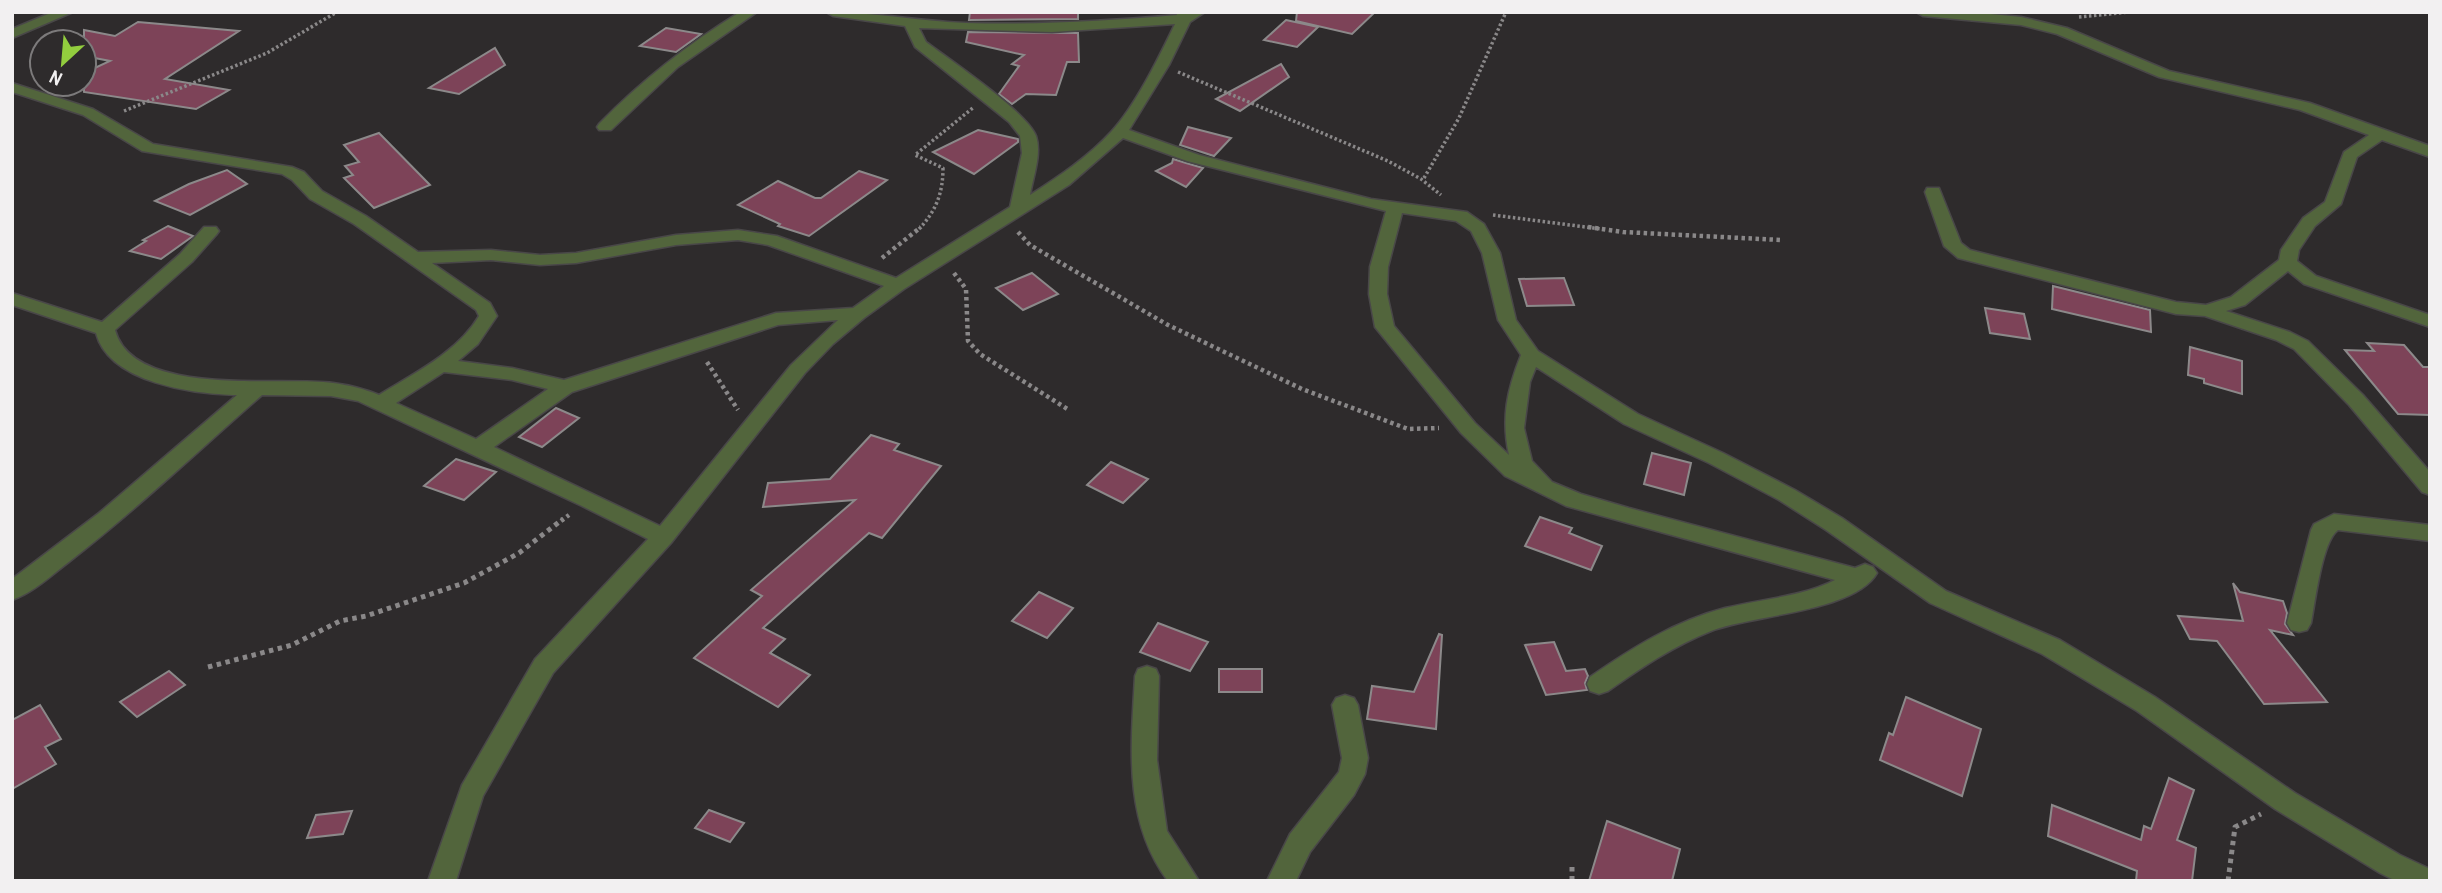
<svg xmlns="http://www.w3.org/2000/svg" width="2442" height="893" viewBox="0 0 2442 893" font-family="'Archivo Narrow',sans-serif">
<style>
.building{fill:#7d4358;stroke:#8c898a;stroke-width:2}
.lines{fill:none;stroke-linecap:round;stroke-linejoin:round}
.street-casing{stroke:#494748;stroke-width:3}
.path-far2{stroke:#8a8889;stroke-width:3.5;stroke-dasharray:2.5 2.5;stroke-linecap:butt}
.path-far1{stroke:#8a8889;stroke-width:4.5;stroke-dasharray:3.5 3.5;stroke-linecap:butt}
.path{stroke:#8a8889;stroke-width:5;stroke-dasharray:4.5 4.5;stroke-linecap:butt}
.street{fill:#52653c;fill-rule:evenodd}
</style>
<rect width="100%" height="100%" fill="#2e2b2c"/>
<!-- building -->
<g class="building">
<polygon points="970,12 1078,12 1078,19 969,20"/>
<polygon points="1297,12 1375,12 1352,34 1296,21"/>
<polygon points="1286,20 1318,27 1297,47 1264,40"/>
<polygon points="138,22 239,31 165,79 229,90 196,109 84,92 84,73 110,61 84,56 84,30 115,36"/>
<polygon points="666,28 701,34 676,52 640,46"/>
<polygon points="968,32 1078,33 1079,62 1067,62 1056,95 1026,94 1012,104 999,94 1019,66 1012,64 1024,55 966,42"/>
<polygon points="495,48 505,65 459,94 429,88"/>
<polygon points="1281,64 1289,77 1240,111 1216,99"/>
<polygon points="1188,127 1231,138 1214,156 1180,145"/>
<polygon points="978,130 1018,139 1018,142 974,174 933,152"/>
<polygon points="379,133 430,185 374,208 344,178 353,175 345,166 359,162 344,145"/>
<polygon points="1173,159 1186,163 1203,168 1186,187 1156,171 1172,163"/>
<polygon points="227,170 247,184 190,215 155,201 189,184"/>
<polygon points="859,171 887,180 809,236 778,226 780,224 738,205 778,181 815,198 821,198"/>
<polygon points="168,226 193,236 161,259 130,251 146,241 143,240"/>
<polygon points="1032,273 1058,294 1023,310 996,288"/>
<polygon points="1564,278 1574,305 1527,306 1519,279"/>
<polygon points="2053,286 2150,310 2151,332 2052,309"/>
<polygon points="1985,308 2024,314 2030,339 1990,333"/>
<polygon points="2367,343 2404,345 2423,367 2430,367 2430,415 2398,414 2345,350 2374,351"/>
<polygon points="2190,347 2242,361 2242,394 2204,383 2204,379 2188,375"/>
<polygon points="556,408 579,418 542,447 519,437"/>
<polygon points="871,435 899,444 894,450 941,466 882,538 869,533 763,628 785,639 770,653 810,675 778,707 694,658 762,596 751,590 855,500 763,507 768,483 830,479"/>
<polygon points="1652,453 1691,463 1684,495 1644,484"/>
<polygon points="456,459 496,472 464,500 424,486"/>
<polygon points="1111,462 1148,479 1123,503 1087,485"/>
<polygon points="1540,517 1572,528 1569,533 1602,546 1591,570 1525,546"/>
<polygon points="2233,583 2240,592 2283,601 2287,613 2285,624 2293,635 2270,630 2327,702 2264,704 2217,641 2190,639 2178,616 2243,621"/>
<polygon points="1039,592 1073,608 1047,638 1012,621"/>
<polygon points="1158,623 1208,642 1190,671 1140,652"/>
<polygon points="1439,634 1442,635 1436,729 1367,719 1372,686 1414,692"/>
<polygon points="1554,642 1566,671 1585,669 1588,676 1585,683 1587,690 1546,695 1525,645"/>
<rect x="1219" y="669" width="43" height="23"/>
<polygon points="169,671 185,685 137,717 120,702"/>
<polygon points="1906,697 1981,729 1962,796 1880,760 1889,733 1893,735"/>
<polygon points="40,705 61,739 45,747 56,764 12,789 12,720"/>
<polygon points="2169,778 2194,790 2177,840 2196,848 2192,881 2136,881 2137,871 2048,836 2052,805 2141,840 2144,826 2151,829"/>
<polygon points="709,810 744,823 730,842 695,828"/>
<polygon points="352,811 343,834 307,838 316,815"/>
<polygon points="1607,821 1680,849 1672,881 1589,881"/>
</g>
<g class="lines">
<defs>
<g id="street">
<polygon points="53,12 73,12 12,38 12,29"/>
<path d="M740,12H757L678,67L611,130H599L597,127L599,124C642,80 688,44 740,12Z"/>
<path d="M826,12C873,12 919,21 966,23C1036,25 1107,21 1177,15L1176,12H1205L1190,22L1169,65L1129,130L1199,155L1371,199L1467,212L1484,224L1500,253L1516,320L1538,351L1638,414L1723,453L1795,490L1842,518L1946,591L2060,640L2155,697L2295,793L2400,855L2430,869V881H2396L2380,873L2275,809L2137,711L2042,654L1930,603L1826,530L1779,500L1709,463L1624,424L1536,367L1530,382L1524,428L1532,461L1552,482L1581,494L1629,508L1855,568L1865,564L1873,567L1877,573C1855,612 1751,615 1711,631C1673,646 1641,668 1608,691L1599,694L1590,691L1587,684L1590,677C1632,648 1675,621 1725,608C1762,599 1801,597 1835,580L1566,506L1505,476L1461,433L1375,327L1369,294L1370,267L1386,211L1187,161L1123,138L1069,185L904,289L864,318L833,344L805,373L671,543L553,673L483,796L456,881H428L462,785L535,659L648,539L582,506L358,401L331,396L262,395C198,451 137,509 70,561C53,574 33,593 12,600V579L99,513L237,395C194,394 109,383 96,333L12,305V293L102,322L180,254L204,227H216L219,231L216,235L192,262L115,330C133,398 280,376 333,383C348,385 365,389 379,395C413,374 458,352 479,316L476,310L354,224L310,199L292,180L282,174L142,151L83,115L12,92V83L93,109L153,144L292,167L304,172L322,191L366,216L418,252L491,250L540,255L576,253L676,235L738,230L777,236L896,278L1010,207L1022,153L1020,136L1009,122L915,47L905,26L833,16ZM1175,24C1159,57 1136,105 1111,132C1088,157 1058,177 1030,195C1033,177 1042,154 1036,136C1027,112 950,60 926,42L919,28L1052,32ZM1402,213L1456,221L1471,231L1482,253L1498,320L1521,355C1507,390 1501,418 1509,455L1475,423L1394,326L1387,294L1388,267ZM738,240L768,245L884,286L853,308L776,313L564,380L512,368L458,361L478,344L497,316L490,303L432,263L491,260L540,265L576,263L676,245ZM838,320L791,365L660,526L494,447L572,392L778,325ZM444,372L512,380L548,389L476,439L396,403Z"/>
<polygon points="1916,12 1971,12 2021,17 2067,28 2169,71 2310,103 2430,146 2430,157 2382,140 2357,157 2341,204 2315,226 2299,250 2297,261 2316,276 2430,315 2430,327 2304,284 2288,271 2245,305 2226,311 2290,332 2308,341 2363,395 2430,472 2430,495 2422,492 2349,405 2294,349 2276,340 2205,316 2176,314 1958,258 1944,246 1925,192 1927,188 1939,188 1961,243 1970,250 2176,302 2206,305 2231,297 2279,260 2281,250 2303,218 2325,202 2344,152 2369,135 2300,110 2159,77 2057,34 2021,25 1923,16"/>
<path d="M2334,514L2430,525V541L2338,530C2322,541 2315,603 2311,623L2307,630L2299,632L2291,630L2287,623L2311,530L2314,524Z"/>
<path d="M1147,666L1156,669L1159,676L1157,760L1167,831L1199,881H1168C1123,821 1131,747 1135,676L1138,669Z"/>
<polygon points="1345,695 1354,698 1358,705 1368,758 1365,774 1354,795 1310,852 1296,881 1267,881 1290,834 1339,772 1342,758 1332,705 1336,698"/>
</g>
</defs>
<!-- street casing -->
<use href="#street" class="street-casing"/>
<!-- path-far2 -->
<g class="path-far2">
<polyline points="2079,17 2130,12"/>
<polyline points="1178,72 1388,161 1421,179 1441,195"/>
<polyline points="124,111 267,53 337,12"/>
<polyline points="1424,178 1459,118 1506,12"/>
<polyline points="1493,215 1601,229"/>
<path d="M919,229C936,211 943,193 943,168L915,155L974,107"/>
</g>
<!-- path-far1 -->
<g class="path-far1">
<polyline points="1588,227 1623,232 1781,240"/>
<polyline points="1018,232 1030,245 1168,325 1302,389 1408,429 1439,428"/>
<polyline points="882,258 921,227"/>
<polyline points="954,273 966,289 968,341 980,354 1069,410"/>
<polyline points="707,362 738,410"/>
<polyline points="561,521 569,515"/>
</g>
<!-- path -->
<g class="path">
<polyline points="208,667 292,645 340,621 366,616 464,583 519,553 563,519"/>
<polyline points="1572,867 1572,881"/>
<polyline points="2228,881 2235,827 2261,814"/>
</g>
<!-- street -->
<use href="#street" class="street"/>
</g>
<!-- border -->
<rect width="2442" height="893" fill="none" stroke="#f2f0f1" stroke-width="28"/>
<!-- north arrow -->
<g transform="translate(63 63) rotate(206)"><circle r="33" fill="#2e2b2c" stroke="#7c7a7b" stroke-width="2"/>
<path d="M0-5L12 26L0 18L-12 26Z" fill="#92cd3e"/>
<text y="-10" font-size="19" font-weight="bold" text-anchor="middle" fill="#f2f0f1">N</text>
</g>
</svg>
